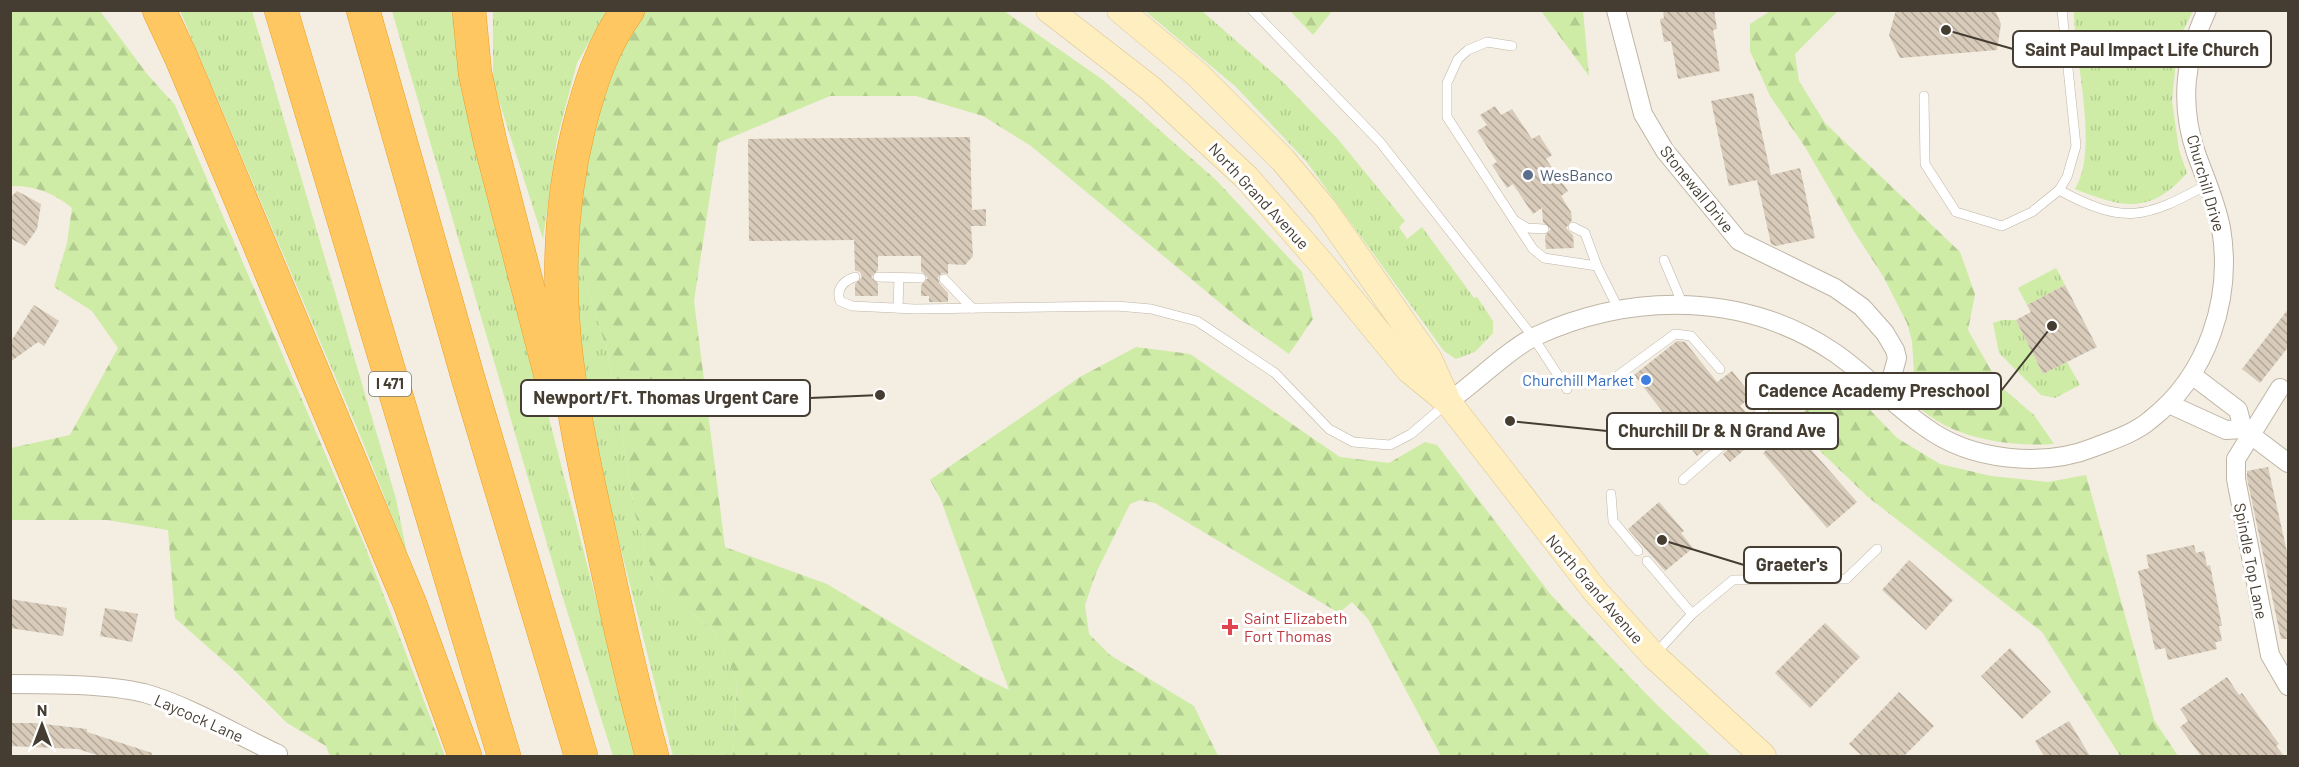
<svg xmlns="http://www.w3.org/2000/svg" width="2299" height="767" viewBox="0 0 2299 767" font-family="Barlow,sans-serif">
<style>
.grass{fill:url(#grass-tufts)}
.forest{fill:url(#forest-firs)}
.building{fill:url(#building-back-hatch)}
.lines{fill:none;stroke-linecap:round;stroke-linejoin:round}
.service-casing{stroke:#bfb5a4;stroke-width:10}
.minor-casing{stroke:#bfb5a4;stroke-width:20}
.secondary-casing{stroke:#dac58f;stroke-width:27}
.motorway-casing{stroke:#eb9e23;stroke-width:34}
.service{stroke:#fff;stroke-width:9}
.minor{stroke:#fff;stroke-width:18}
.secondary{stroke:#ffeec0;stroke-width:26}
.motorway{stroke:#ffc761;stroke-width:33}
.service-dot{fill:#5c6f8a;stroke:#fff;stroke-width:2}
.shop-dot{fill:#3f7fe0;stroke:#fff;stroke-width:2}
.health-dot{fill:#e0444e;stroke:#fff;stroke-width:2}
.labels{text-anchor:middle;stroke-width:6;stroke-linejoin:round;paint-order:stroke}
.shield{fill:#fff;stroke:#7d7770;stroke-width:1.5}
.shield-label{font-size:15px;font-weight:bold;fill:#453d32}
.service-label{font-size:16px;fill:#4e5e75;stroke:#fff;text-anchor:start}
.street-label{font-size:16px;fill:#453d32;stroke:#fff}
.shop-label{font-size:16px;fill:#366cbe;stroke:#fff;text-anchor:end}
.health-label{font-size:16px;fill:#be3a42;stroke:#fff;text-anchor:start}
.leader{fill:none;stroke:#453d32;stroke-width:2}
.callout-dot{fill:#453d32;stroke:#fff;stroke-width:2}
.callout{fill:#fff;stroke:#453d32;stroke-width:2}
.callout-label{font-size:18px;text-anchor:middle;font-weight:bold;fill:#453d32}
</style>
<defs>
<pattern id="grass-tufts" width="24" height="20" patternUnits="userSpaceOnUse" patternTransform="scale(1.5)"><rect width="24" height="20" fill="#ceeca6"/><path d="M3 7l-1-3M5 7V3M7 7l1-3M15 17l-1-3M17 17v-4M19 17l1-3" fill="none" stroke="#b2cb8f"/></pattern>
<pattern id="forest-firs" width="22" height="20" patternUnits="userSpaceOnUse" patternTransform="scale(1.5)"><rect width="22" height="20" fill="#ceeca6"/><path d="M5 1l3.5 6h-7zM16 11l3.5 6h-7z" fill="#b2cb8f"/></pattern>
<pattern id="building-back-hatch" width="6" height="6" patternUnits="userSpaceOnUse" patternTransform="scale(1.5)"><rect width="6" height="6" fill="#d8cbb9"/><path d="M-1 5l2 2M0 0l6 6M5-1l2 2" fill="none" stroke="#b1a697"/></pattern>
</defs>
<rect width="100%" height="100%" fill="#f3ede2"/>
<!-- grass -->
<g class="grass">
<polygon points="180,11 252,11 396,499 407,554 362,440"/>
<polygon points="392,11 452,11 467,104 637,756 613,756 562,595"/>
<polygon points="493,11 607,11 577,63 557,139 543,239 493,82"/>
<polygon points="1145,11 1202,11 1283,82 1337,138 1405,221 1399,227 1407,239 1422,227 1474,298 1477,297 1493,321 1493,333 1475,352 1456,359 1444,351 1306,161 1235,86"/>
<path d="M2074,11H2193L2178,41L2172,101L2179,150L2187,173C2150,215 2123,208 2075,189C2100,150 2074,58 2074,11Z"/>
<polygon points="577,254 608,354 635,514 656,584 715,632 737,681 733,756 673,756 596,450 576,322"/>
<polygon points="2056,268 2065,285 2027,305 2018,288"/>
<polygon points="2002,320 2016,320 2043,374 2067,362 2080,385 2055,398 2041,395 1999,353 1993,323"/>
</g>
<!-- forest -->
<g class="forest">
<path d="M1772,10L1838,11L1795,54L1799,81L1825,123L1960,252L1975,294L1968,330L2000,386L2034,415L2054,444C2005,447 1945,438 1911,399L1914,373L1912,341L1907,323L1883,276L1855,233L1805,147L1770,96L1750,51V24Z"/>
<path d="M10,11H100L147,74L175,105L365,546L445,756H330L326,746L287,723L235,671L175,618L168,530L107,520H11V448L70,435L118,348L92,311L54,287L67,243L72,208C54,193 34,185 11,186Z"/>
<polygon points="642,11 1004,11 1103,80 1216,180 1302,272 1313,319 1289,354 1237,317 1031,146 983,116 916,96 830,96 718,143 694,301 725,547 827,584 978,675 1009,690 941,500 930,480 1080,377 1136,347 1190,354 1340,457 1389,463 1425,442 1437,445 1551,595 1654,702 1711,756 1441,756 1368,619 1352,602 1339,613 1155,503 1140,500 1130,504 1096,573 1085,605 1089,634 1110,655 1194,706 1218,756 733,756 737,681 715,632 656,584 635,514 608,354 577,254 579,198 593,121 616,59"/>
<polygon points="1290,11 1290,10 1332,11 1313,35"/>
<polygon points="1541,11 1583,11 1589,76"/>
<polygon points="1844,383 1897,438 1940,464 1991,476 2048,482 2086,475 2154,720 2178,756 2120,756 2042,632 1868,497 1790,422"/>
</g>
<!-- building -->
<g class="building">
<polygon points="1663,10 1714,10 1717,29 1713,30 1720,71 1678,79 1671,41 1664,42 1660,19 1664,18"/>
<polygon points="1896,10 1995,10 2001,24 1997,50 1900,58 1889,35"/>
<polygon points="1753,93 1771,175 1800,168 1815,238 1776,246 1771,244 1757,180 1729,186 1711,101"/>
<polygon points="1495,106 1501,115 1512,109 1532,139 1539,135 1552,155 1546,159 1568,191 1561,196 1571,212 1572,220 1566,228 1573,235 1574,248 1546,249 1545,236 1551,229 1543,222 1542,208 1533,214 1513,184 1507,188 1492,165 1497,162 1477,131 1487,125 1480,115"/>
<polygon points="970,137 972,210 986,209 986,226 971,226 973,256 965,265 948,264 948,274 942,273 938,277 939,283 948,293 948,302 929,302 929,296 921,296 921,285 928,278 921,271 921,256 878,256 878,270 871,277 878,284 878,296 855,296 855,284 862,277 860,272 855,270 854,240 749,241 748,139"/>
<polygon points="17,191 41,204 37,229 25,246 10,238 10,198"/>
<polygon points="2065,285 2097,347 2043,374 2016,320 2031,312 2027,305"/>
<polygon points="34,305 59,321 44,346 38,342 10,362 10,343"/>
<polygon points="2289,308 2289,346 2260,383 2242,369"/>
<polygon points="1677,341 1685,342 1717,382 1732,371 1752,396 1740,406 1748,414 1697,456 1634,375"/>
<polygon points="1792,428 1857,502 1827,528 1763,453"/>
<polygon points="1736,442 1744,450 1730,462 1723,454"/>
<polygon points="2268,467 2289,561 2289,639 2281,639 2247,478 2247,471"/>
<polygon points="1659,502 1684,531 1681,533 1693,548 1665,571 1628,529"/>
<polygon points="2194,545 2196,553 2204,551 2207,566 2210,565 2222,626 2219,626 2222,641 2215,642 2217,649 2168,660 2165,648 2155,650 2138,571 2149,568 2146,555"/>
<polygon points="1909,560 1953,600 1926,630 1882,590"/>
<polygon points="10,599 67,608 63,636 10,628"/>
<polygon points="105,608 138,614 132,642 100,636"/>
<polygon points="1825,623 1860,657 1810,708 1775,673"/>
<polygon points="2010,648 2051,692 2022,719 1981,676"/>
<polygon points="2227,677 2239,695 2242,693 2279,744 2276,746 2284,756 2201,756 2180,727 2188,721 2180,709"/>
<polygon points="1899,692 1934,726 1904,756 1862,756 1849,744"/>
<polygon points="2069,721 2090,756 2044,756 2035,741"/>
<polygon points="10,723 35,723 87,729 87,732 152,753 151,756 100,756 78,749 10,746"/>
</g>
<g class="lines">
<defs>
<g id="service">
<polyline points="1252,10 1380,142 1533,337 1567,389"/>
<polyline points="1512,46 1487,42 1468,50 1458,59 1447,83 1447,117 1533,249 1544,258 1597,266 1618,308"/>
<polyline points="1924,96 1925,164 1956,212 2002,226 2032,212 2059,190 2067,177 2076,146 2062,10"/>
<path d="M2059,190C2124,225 2145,219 2208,184"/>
<polyline points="1514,220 1527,228 1544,229"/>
<polyline points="1573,227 1585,233 1597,266"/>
<polyline points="1664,260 1683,305"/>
<path d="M855,277C843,281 836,289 840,301L852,306L915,309L1117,306L1151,309L1197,321L1275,373L1329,429L1353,442L1390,445L1411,434L1446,404"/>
<polyline points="878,277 921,278"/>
<polyline points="944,279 972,308"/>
<polyline points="898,308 899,278"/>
<polyline points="1605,385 1675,334 1691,336 1720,369"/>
<polyline points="1683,480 1764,409"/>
<polyline points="1611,494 1613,521 1638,551"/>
<polyline points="1647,561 1692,614"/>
<polyline points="1655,654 1692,614 1733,580 1846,579 1877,549"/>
</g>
<g id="minor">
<polyline points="1616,10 1643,114 1665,151 1739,241 1835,288 1862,307 1885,333 1895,350 1897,358 1887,395"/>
<polyline points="2192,375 2238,410 2243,429"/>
<polyline points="2280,388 2236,459 2236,479 2270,655 2288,686"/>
<path d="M1448,402C1474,384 1510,348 1536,336C1633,292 1745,292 1835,353C1867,375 1893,405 1925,427C1971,461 2043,468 2095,447C2113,440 2135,433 2150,420C2207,376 2233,299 2221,228C2216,202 2205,178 2196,153C2179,103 2185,57 2207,10"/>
<polyline points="2169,404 2226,430 2243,429 2288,463"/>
<path d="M10,684C50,684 106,684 144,693C190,706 235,734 278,754"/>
</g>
<g id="secondary">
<polyline points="1049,10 1150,88 1247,178 1322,264 1409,370 1448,402 1596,592 1654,656 1763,756"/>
<polyline points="1120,10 1198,75 1283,160 1324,209 1429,359 1447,399"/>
</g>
<g id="motorway">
<polyline points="159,10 181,57 410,604 465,756"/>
<polyline points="281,10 504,756"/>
<polyline points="363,10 468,378 581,756"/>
<polyline points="469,10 475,73 490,141 550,373"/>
<path d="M628,10C602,46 590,84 579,127C542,275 569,399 602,544C617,615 633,686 652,756"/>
</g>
</defs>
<!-- service casing -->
<use href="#service" class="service-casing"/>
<!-- minor casing -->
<use href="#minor" class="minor-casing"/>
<!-- secondary casing -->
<use href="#secondary" class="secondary-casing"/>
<!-- motorway casing -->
<use href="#motorway" class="motorway-casing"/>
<!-- service -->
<use href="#service" class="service"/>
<!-- minor -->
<use href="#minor" class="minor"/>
<!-- secondary -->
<use href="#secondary" class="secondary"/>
<!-- motorway -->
<use href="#motorway" class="motorway"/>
</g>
<!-- markers -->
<circle class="service-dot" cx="1528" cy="175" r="6"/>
<circle class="shop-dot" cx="1646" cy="380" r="6"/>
<path class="health-dot" d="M1227 618h6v6h6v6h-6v6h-6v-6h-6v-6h6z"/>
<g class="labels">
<!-- shield labels -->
<rect class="shield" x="369" y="372" width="42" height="24" rx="4.5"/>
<g class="shield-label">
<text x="390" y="389">I 471</text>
</g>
<!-- service labels -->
<g class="service-label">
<text x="1540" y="181">WesBanco</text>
</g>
<!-- street labels -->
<g class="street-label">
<text transform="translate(2206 183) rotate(74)" y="6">Churchill Drive</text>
<text transform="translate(1697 189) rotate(51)" y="6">Stonewall Drive</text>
<text transform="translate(1259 196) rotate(47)" y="6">North Grand Avenue</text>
<text transform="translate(2251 561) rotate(79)" y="6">Spindle Top Lane</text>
<text transform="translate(1595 589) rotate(49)" y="6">North Grand Avenue</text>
<text transform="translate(199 718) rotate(24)" y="6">Laycock Lane</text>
</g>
<!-- shop labels -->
<g class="shop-label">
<text x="1634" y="386">Churchill Market</text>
</g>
<!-- health labels -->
<g class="health-label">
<text x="1244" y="624">Saint Elizabeth<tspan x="1244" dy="18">Fort Thomas</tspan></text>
</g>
</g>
<!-- callouts -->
<path class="leader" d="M1946 30L2013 49M2052 326L2001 391M880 395L810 398M1510 421L1607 431M1662 540L1744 565"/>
<g class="callout-dot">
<circle cx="1946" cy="30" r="6"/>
<circle cx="2052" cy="326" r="6"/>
<circle cx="880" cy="395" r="6"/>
<circle cx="1510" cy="421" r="6"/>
<circle cx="1662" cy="540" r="6"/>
</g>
<g class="callout">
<rect x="2013" y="31" width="258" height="36" rx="6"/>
<rect x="1746" y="373" width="255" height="36" rx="6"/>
<rect x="521" y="380" width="289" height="36" rx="6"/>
<rect x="1607" y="413" width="231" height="36" rx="6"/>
<rect x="1744" y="547" width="97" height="36" rx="6"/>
</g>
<g class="callout-label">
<text x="2142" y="56">Saint Paul Impact Life Church</text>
<text x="1874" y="397">Cadence Academy Preschool</text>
<text x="666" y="404">Newport/Ft. Thomas Urgent Care</text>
<text x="1722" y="437">Churchill Dr &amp; N Grand Ave</text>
<text x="1792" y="571">Graeter's</text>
</g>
<!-- border -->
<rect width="2299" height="767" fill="none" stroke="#453d32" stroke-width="24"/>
<!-- north arrow -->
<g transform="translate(42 725)" stroke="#ffffff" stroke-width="4.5" paint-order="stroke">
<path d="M0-4.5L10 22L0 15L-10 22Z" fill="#453d32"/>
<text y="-9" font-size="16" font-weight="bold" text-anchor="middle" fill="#453d32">N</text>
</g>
</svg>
